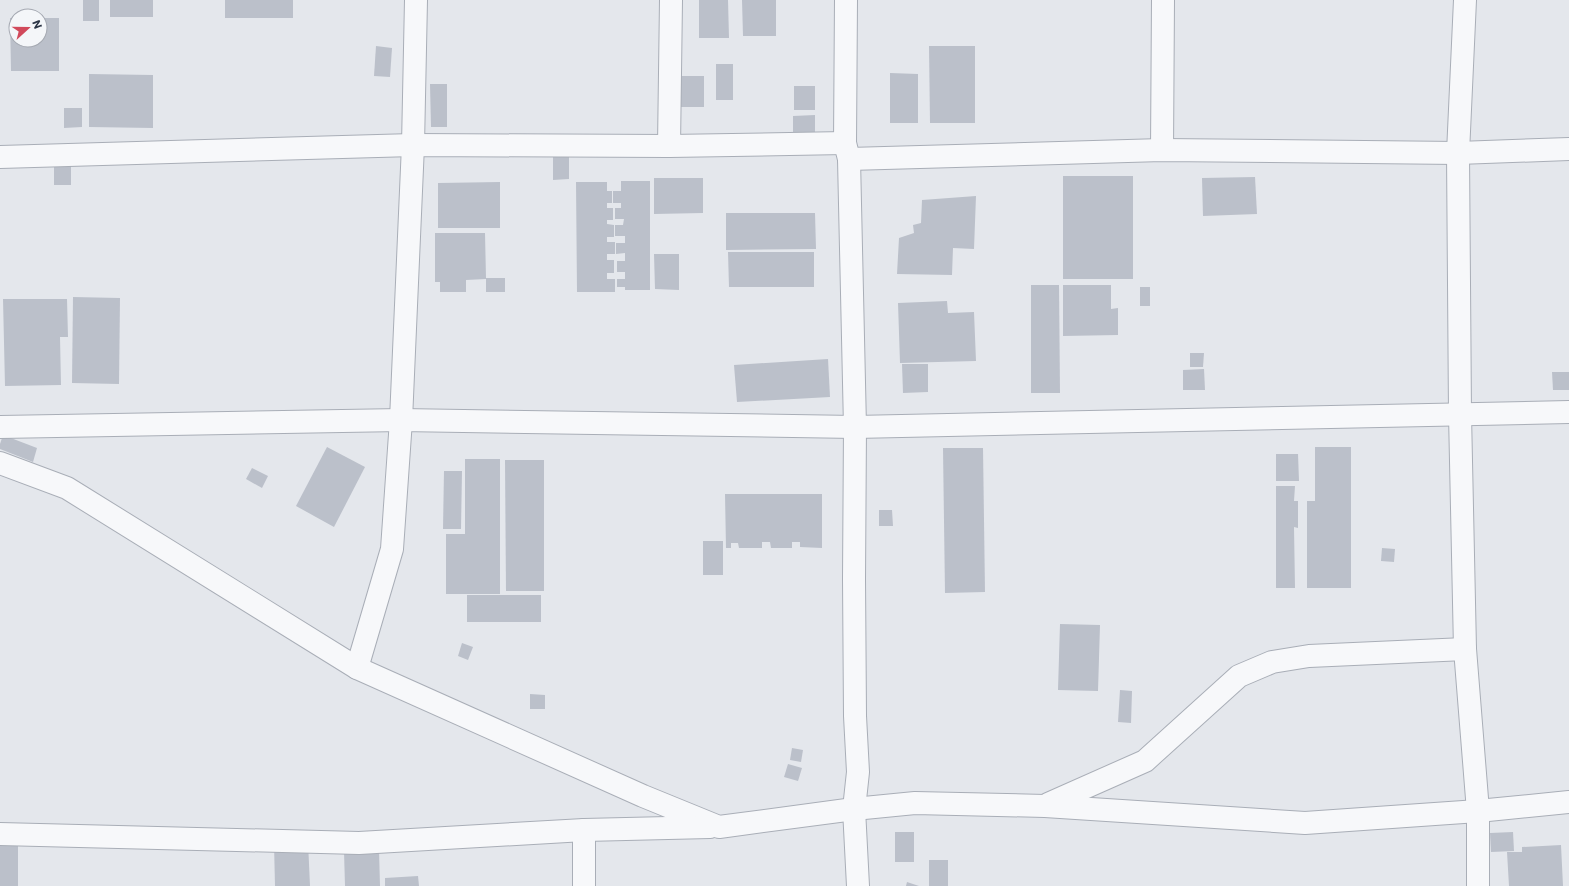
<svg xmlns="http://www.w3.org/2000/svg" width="1569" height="886" viewBox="0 0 1569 886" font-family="Commissioner,sans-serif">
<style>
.building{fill:#bbc0ca}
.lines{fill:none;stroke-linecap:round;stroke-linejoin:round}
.minor-casing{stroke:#a9aeb7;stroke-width:24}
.minor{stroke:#f7f8fa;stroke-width:22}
</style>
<rect width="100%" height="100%" fill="#e4e7ec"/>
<!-- building -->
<g class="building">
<rect x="83" y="0" width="16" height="21"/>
<rect x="110" y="0" width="43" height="17"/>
<rect x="225" y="0" width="68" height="18"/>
<polygon points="699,0 728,0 729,38 699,38"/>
<polygon points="742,0 776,0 776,36 743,36"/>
<polygon points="10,18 16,18 16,40 40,40 40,18 59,18 59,71 11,71"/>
<polygon points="376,46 392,48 390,77 374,76"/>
<polygon points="929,46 975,46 975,123 930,123"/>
<rect x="716" y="64" width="17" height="36"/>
<polygon points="890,73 918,74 918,123 890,123"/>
<polygon points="89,74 153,75 153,128 89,127"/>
<rect x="673" y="76" width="31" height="31"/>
<polygon points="430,84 447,84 447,127 431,127"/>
<rect x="794" y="86" width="21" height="24"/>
<polygon points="64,108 82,108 82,127 64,128"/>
<polygon points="815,115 815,136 793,136 793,116"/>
<polygon points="553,149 569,149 569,179 553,180"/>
<rect x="54" y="165" width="17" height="20"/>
<rect x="1063" y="176" width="70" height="103"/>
<polygon points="1255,177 1257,214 1203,216 1202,178"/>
<polygon points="654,178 703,178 703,213 654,214"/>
<polygon points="621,181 650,181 650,290 625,290 625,287 617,287 617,279 625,279 625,272 617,272 617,261 625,261 625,253 616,254 616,243 625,243 625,236 615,236 615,225 623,225 624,219 615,219 615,208 621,208 621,203 613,203 613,191 621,191"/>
<polygon points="500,182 500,228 438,228 438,183"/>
<polygon points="576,182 607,182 607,191 612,191 612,203 607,203 607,208 613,208 613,220 607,220 607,224 614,225 614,237 607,237 607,242 615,242 615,254 607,254 607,260 614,260 614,273 607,273 607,279 615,279 615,292 577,292"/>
<polygon points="976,196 974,249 953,248 952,275 897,274 899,238 914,233 913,225 921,223 922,200"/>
<polygon points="726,213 815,213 816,249 726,250"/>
<polygon points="435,233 485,233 486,278 505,278 505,292 486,292 486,279 466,280 466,292 440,292 440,282 435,282"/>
<polygon points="728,252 814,252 814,287 729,287"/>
<polygon points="654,254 679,254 679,290 655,289"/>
<polygon points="1031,285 1059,285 1060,393 1031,393"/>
<polygon points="1063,285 1111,285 1111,309 1118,308 1118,335 1063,336"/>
<rect x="1140" y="287" width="10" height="19"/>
<polygon points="73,297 120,298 119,384 72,383"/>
<polygon points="3,299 67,299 68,337 60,337 61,385 5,386"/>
<polygon points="947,301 948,313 974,312 976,361 900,363 898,303"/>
<polygon points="1190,353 1204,353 1203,367 1190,367"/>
<polygon points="828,359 830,397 737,402 734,365"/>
<polygon points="902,364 928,364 928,392 903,393"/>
<polygon points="1204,369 1205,390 1183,390 1183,370"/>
<polygon points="1552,372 1569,372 1569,390 1553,390"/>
<polygon points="3,435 37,448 33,462 0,449 0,444"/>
<polygon points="327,447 365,467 334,527 296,506"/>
<polygon points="1315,447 1351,447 1351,588 1307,588 1307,501 1315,501"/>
<polygon points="943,448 983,448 985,592 945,593"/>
<polygon points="1276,454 1298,454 1299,481 1276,481"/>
<polygon points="465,459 500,459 500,594 446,594 446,534 465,534"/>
<polygon points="505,460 544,460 544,591 506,591"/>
<polygon points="252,468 268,476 262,488 246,479"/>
<polygon points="444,471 462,471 461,529 443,529"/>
<polygon points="1276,486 1295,486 1294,501 1298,501 1298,528 1294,527 1295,588 1276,588"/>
<polygon points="725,494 822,494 822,548 800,547 800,542 792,542 792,548 771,548 770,542 762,542 762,548 739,548 738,543 731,543 731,548 726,548"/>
<polygon points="879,510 892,510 893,526 879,526"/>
<rect x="703" y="541" width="20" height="34"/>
<polygon points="1382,548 1395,549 1394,562 1381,561"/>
<rect x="467" y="595" width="74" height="27"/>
<polygon points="1060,624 1100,625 1098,691 1058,690"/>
<polygon points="462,643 473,647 468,660 458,656"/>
<polygon points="1120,690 1132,691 1131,723 1118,722"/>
<polygon points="530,694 545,695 545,709 530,709"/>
<polygon points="792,748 803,750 801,762 790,760"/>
<polygon points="788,764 802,768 798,781 784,777"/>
<rect x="895" y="832" width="19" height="30"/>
<polygon points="1513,832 1514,851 1491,852 1490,833"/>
<polygon points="308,842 310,886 275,886 274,843"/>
<polygon points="1561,845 1563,886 1509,886 1507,852 1522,852 1522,847"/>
<rect x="0" y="846" width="18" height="40"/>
<polygon points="379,850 380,886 345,886 344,851"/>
<rect x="929" y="860" width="19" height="26"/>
<polygon points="418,876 419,886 385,886 385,878"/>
<polygon points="907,882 919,886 906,886"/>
</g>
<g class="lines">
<defs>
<g id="minor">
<polyline points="846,0 845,143 849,159 855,427 854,579 855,716 858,772 854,809 858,886"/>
<polyline points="1465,0 1458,153 1460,414 1465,649 1478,811 1478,886"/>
<polyline points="669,146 671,0"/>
<polyline points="1162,150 1163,0"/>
<polyline points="0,157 413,145 669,146 845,143"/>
<polyline points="849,159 1162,150 1458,153 1569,149"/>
<polyline points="0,427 401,420 855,427 1569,412"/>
<polyline points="0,463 67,488 357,668 643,796 719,827 854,809 915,803 1045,806 1305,823 1478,811 1569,802"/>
<polyline points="357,668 392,549 401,420 413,145 416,0"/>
<polyline points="1048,804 1145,761 1239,676 1272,662 1309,656 1465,649"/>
<polyline points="0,834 359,843 584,830"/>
<polyline points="584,886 584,830 710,827"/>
</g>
</defs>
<!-- minor casing -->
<use href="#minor" class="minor-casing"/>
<!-- minor -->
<use href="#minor" class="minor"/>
</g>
<!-- north arrow -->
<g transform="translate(28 28) rotate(69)"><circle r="19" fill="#f4f6f9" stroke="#a4a8b1"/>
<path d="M0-3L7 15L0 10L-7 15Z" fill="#d1495b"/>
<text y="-6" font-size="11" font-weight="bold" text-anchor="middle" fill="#2b3445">N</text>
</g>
</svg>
